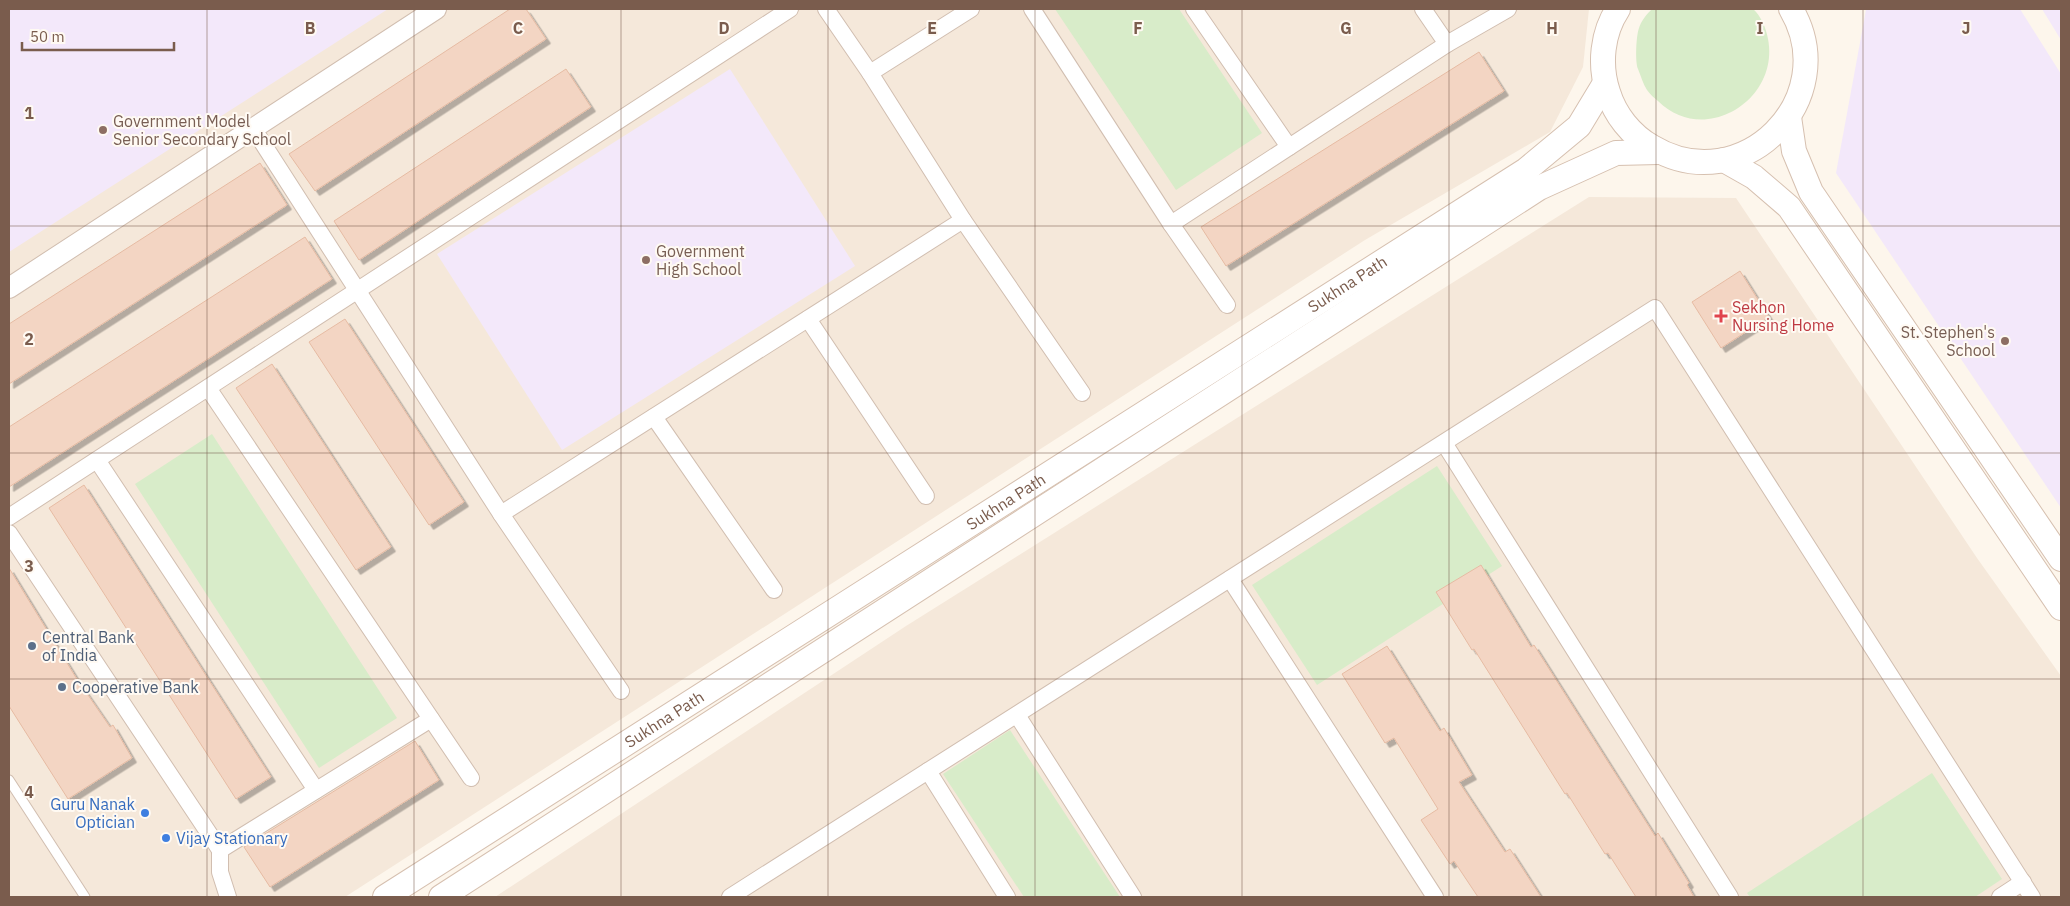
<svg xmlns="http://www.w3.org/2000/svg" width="2070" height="906" viewBox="0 0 2070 906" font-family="'IBM Plex Sans',sans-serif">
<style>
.residential{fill:#f5e8da}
.education{fill:#f3e8fa}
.green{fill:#d8ecc9}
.building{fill:#f3d5c3;stroke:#e6bba3;filter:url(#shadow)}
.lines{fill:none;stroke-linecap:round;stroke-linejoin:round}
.service-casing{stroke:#d1beb0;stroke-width:11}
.minor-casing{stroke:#d1beb0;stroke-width:18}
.tertiary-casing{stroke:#d1beb0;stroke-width:22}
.secondary-casing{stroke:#d6c0b0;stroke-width:26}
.service{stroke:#fff;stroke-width:9}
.minor{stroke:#fff;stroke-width:16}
.tertiary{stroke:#fff;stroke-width:20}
.secondary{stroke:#fff;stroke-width:24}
.grid{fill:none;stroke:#7a5c4d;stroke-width:1;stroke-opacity:0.55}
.education-dot{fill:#8d6e63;stroke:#fffaf3;stroke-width:2}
.health-dot{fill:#e0444e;stroke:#fffaf3;stroke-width:2}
.service-dot{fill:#5c6f8a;stroke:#fffaf3;stroke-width:2}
.shop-dot{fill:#3f7fe0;stroke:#fffaf3;stroke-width:2}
.labels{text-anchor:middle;stroke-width:4;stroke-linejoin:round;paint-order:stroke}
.education-label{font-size:16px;fill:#785e54;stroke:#fffaf3;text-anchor:start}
.street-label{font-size:16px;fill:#7a5c4d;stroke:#fffaf3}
.health-label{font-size:16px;fill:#be3a42;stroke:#fffaf3;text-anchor:start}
.service-label{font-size:16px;fill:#4e5e75;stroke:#fffaf3;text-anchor:start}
.shop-label{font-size:16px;fill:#366cbe;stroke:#fffaf3;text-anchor:end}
.grid-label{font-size:16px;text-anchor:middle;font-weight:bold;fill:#7a5c4d;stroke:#fffaf3;stroke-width:4;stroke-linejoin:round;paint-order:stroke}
</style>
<defs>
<filter id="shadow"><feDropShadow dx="4.5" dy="4.5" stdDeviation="0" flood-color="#0004"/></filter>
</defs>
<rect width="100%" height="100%" fill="#fdf6ec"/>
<!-- residential -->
<g class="residential">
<polygon points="9,9 1589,9 1583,67 1550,132 1365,240 345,897 9,897"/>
<polygon points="1589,197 1736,198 1977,558 2061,676 2061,897 495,897 906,626"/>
</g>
<!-- education -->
<g class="education">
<polygon points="9,9 388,9 9,252"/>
<polygon points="1868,9 2020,9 2061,74 2061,508 1836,173 1866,10"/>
<polygon points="2042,9 2061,9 2061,40"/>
<polygon points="730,69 855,266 562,450 437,254"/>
</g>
<!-- green -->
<g class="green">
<polygon points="1055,9 1179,9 1262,133 1176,190"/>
<path d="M1652,9H1753C1761,16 1766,28 1768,39C1780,100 1704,147 1658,101C1654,98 1650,94 1647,90C1643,84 1641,76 1638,69C1635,62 1636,36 1639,28C1641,21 1647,14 1652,9Z"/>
<polygon points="212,434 397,718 319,768 135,484"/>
<polygon points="1437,466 1502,566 1317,685 1252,585"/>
<polygon points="1010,730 1120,897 1024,897 943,774"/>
<polygon points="1932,773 2002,879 1975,897 1750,897 1747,893"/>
</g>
<!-- building -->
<g class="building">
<polygon points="510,9 526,9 546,39 315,191 289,154"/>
<polygon points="1479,52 1504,91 1226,266 1201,227"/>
<polygon points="566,69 591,107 359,260 334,221"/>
<polygon points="260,163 287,205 9,384 9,324"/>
<polygon points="305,237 332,279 9,487 9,427"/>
<polygon points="1740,271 1769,317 1721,348 1692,302"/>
<polygon points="345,319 464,502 429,525 309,342"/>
<polygon points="272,364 391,547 356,570 236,388"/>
<polygon points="84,485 271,777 236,799 49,508"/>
<polygon points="1481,565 1531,647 1534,645 1655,836 1658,833 1689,883 1687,885 1694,897 1636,897 1608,853 1605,854 1567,793 1565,794 1474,649 1472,650 1436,592"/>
<polygon points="9,568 75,676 110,727 113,725 132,758 68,799 9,706"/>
<polygon points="1387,646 1440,731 1444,728 1472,775 1459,782 1505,852 1510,849 1541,897 1478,897 1454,861 1450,864 1421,820 1438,809 1394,738 1385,743 1342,674"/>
<polygon points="415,741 439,780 270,887 244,847"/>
</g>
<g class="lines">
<defs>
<polyline id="service" points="9,780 85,897"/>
<g id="minor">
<polyline points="826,9 870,73 963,220 1082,393"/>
<polyline points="1032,9 1171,224 1227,305"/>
<polyline points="1194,9 1289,147"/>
<polyline points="1423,9 1447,44"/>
<polyline points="870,73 971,9"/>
<polyline points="253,128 501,514 621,691"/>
<polyline points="1171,224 1447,44 1508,9"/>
<polyline points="808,319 926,496"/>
<polyline points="208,388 471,778"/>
<polyline points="654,417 774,590"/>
<polyline points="1444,443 1730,897"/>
<polyline points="97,460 316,790"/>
<polyline points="501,514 963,220"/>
<polyline points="9,517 790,9"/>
<polyline points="9,533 220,850 220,872 228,897"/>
<polyline points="1230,579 1435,897"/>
<polyline points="1017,715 1133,897"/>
<polyline points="928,771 1007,897"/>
<polyline points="220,850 431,719"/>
<polyline points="730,897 1655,308 2032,897"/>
<polyline points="2000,897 2023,882"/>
</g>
<polyline id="tertiary" points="9,288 436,9"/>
<g id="secondary">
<path d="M1618,9C1602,33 1599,65 1608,92C1615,115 1631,135 1652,147C1742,201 1844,99 1791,9"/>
<polyline points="1789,117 1794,151 1811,192 2061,559"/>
<polyline points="1724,160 1754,177 1789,207 2061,608"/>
<path id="s1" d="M385,897L1526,170L1579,126L1605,83"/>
<polyline points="441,897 1539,188 1616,153 1659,152"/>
</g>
</defs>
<!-- service casing -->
<use href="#service" class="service-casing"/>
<!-- minor casing -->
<use href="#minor" class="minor-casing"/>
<!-- tertiary casing -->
<use href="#tertiary" class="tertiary-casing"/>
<!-- secondary casing -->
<use href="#secondary" class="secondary-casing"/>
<!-- service -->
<use href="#service" class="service"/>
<!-- minor -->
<use href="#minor" class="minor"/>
<!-- tertiary -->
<use href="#tertiary" class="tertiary"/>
<!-- secondary -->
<use href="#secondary" class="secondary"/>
</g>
<!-- grid -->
<path class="grid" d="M207,9V897M414,9V897M621,9V897M828,9V897M1035,9V897M1242,9V897M1449,9V897M1656,9V897M1863,9V897M9,226H2061M9,453H2061M9,679H2061"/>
<!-- markers -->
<g class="education-dot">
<circle cx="103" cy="130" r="5"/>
<circle cx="646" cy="260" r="5"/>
<circle cx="2005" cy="341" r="5"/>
</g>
<path class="health-dot" d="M1718.5 308.5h5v5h5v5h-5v5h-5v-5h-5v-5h5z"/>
<g class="service-dot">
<circle cx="32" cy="646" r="5"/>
<circle cx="62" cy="687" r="5"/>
</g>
<g class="shop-dot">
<circle cx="145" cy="813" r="5"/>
<circle cx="166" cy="838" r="5"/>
</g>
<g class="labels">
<!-- education labels -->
<g class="education-label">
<text x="113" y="127">Government Model<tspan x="113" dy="18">Senior Secondary School</tspan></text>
<text x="656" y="257">Government<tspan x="656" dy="18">High School</tspan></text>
<text x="1995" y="338" text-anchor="end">St. Stephen's<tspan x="1995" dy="18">School</tspan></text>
</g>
<!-- street labels -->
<g class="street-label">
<text dy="6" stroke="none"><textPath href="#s1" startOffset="1141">Sukhna Path</textPath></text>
<text dy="6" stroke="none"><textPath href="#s1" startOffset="736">Sukhna Path</textPath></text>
<text dy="6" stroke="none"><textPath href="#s1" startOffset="331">Sukhna Path</textPath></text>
</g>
<!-- health labels -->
<g class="health-label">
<text x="1732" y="313">Sekhon<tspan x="1732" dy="18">Nursing Home</tspan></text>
</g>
<!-- service labels -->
<g class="service-label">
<text x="42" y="643">Central Bank<tspan x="42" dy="18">of India</tspan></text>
<text x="72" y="693">Cooperative Bank</text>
</g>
<!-- shop labels -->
<g class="shop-label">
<text x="135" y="810">Guru Nanak<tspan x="135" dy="18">Optician</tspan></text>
<text x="176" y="844" text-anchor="start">Vijay Stationary</text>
</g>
</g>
<g class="grid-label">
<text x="310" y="34">B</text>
<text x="518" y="34">C</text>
<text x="724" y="34">D</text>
<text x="932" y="34">E</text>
<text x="1138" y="34">F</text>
<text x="1346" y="34">G</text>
<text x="1552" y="34">H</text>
<text x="1760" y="34">I</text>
<text x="1966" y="34">J</text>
<text x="29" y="119">1</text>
<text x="29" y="345">2</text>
<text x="29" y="572">3</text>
<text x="29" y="798">4</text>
</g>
<!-- border -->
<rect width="2070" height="906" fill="none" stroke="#7a5c4d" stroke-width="20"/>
<!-- scale -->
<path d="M22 42v8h152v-8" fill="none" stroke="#7a5c4d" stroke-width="2.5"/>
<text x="30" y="42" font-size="15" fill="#7a5c4d" stroke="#fffaf3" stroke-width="4" paint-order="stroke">50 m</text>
</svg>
